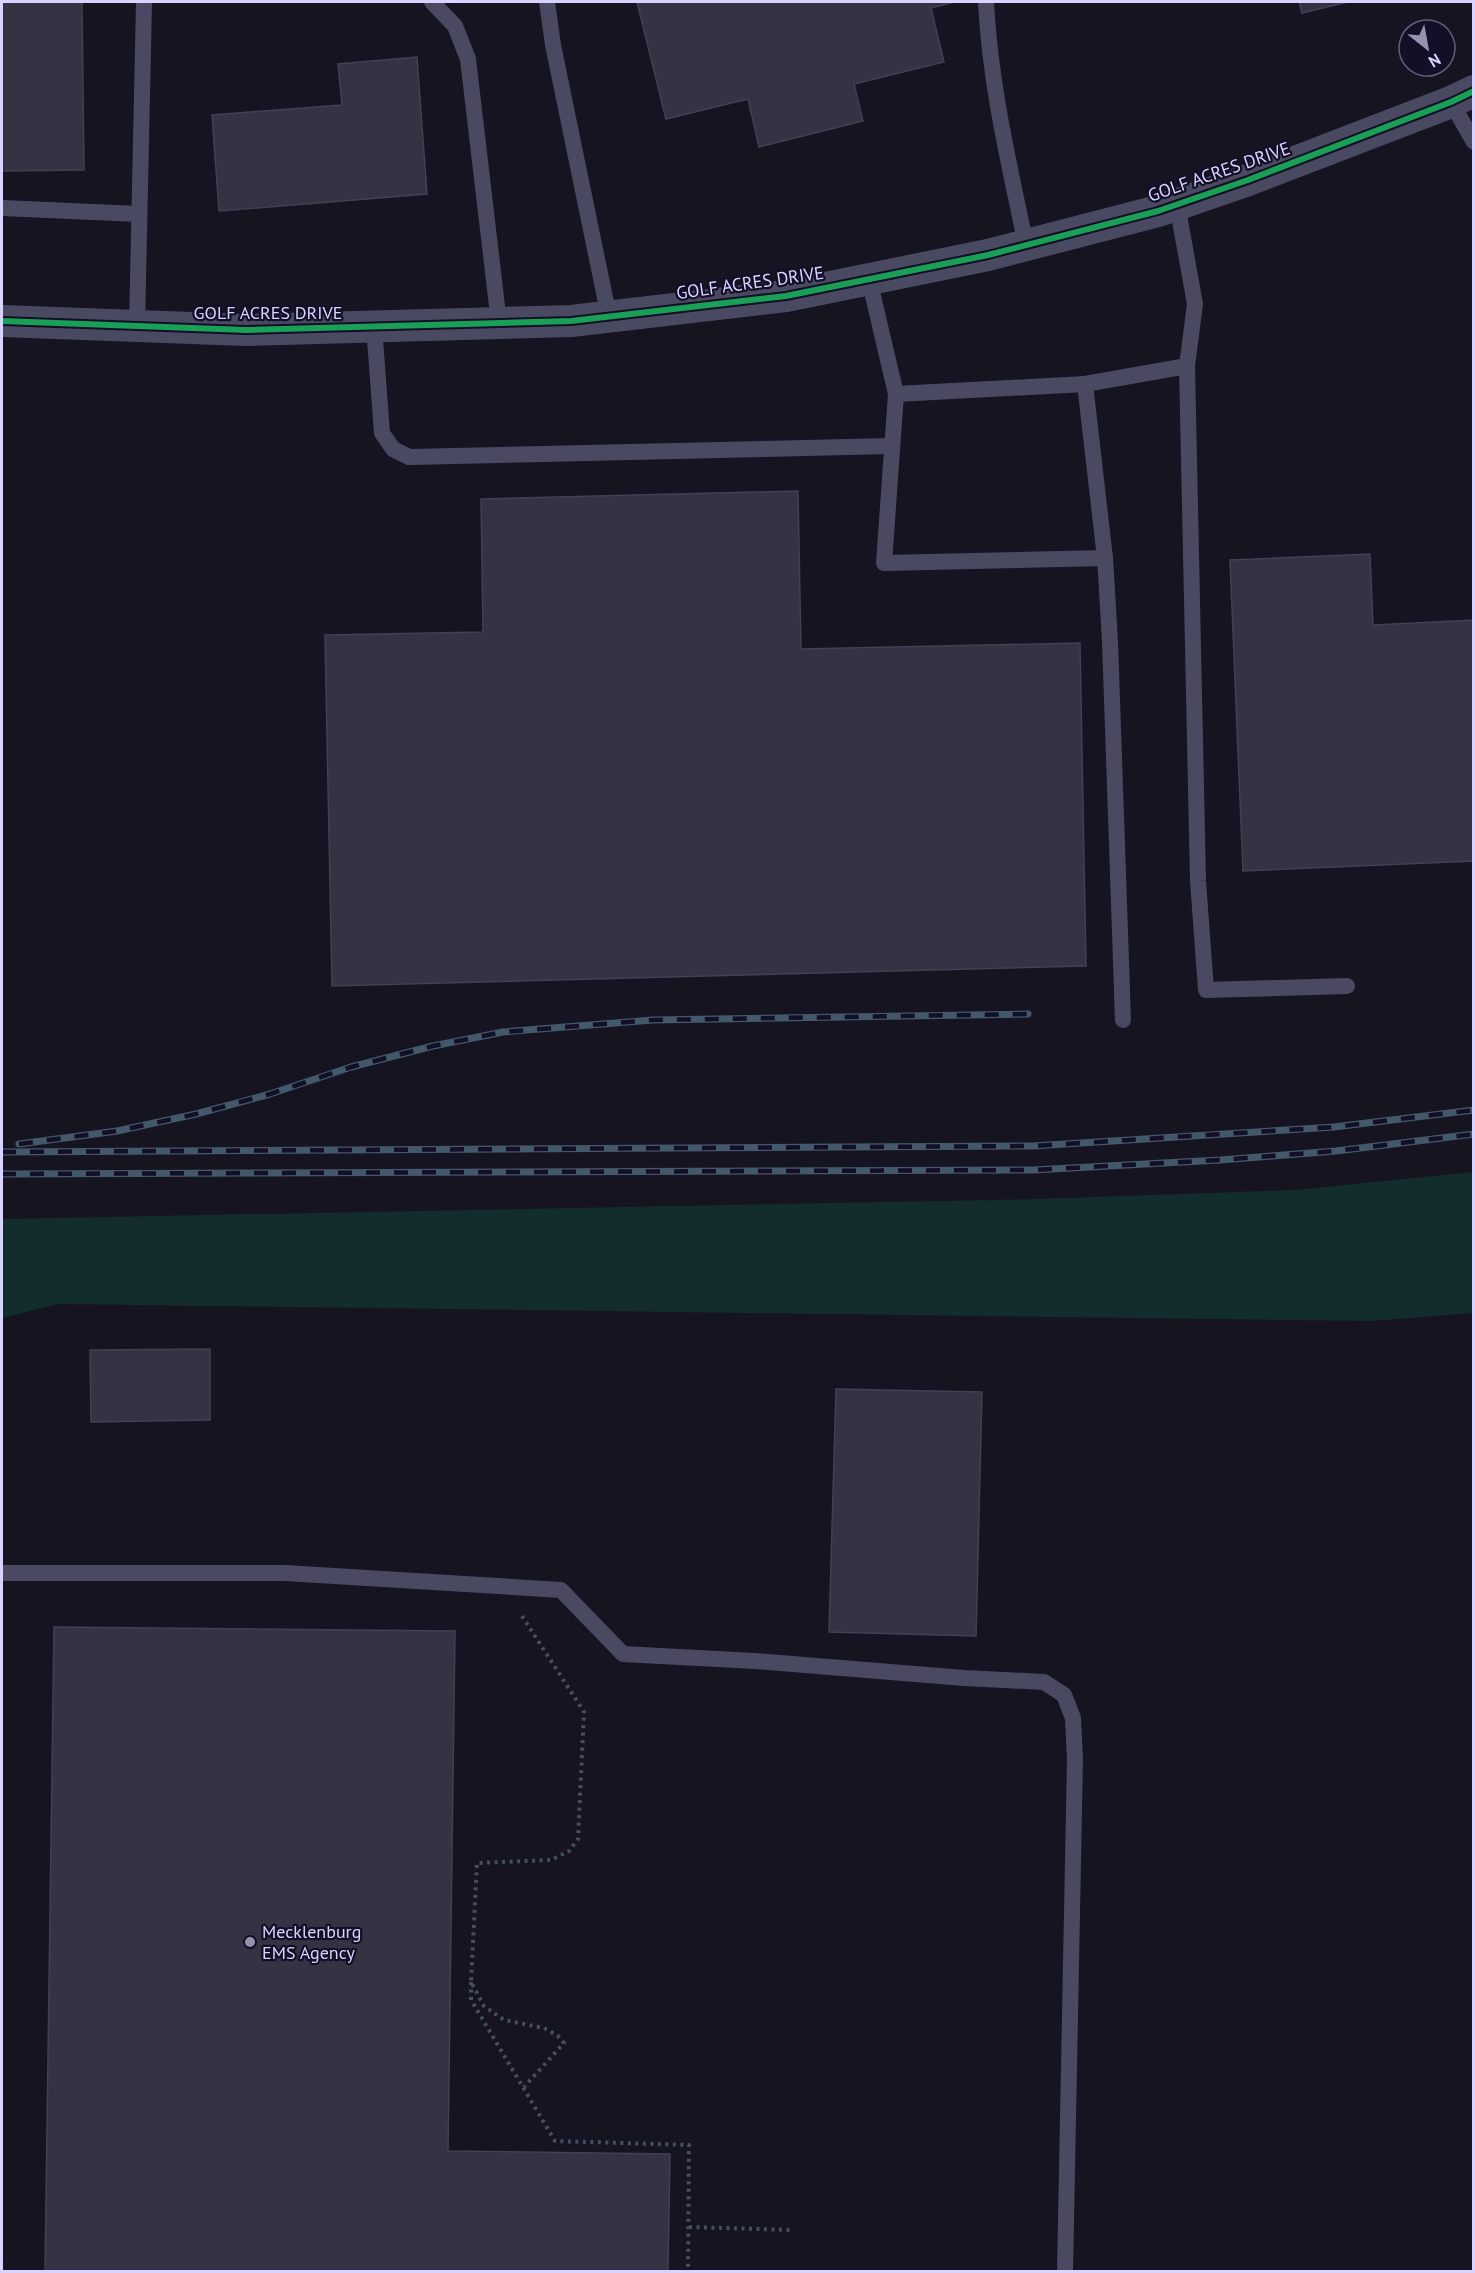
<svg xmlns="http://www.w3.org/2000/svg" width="1475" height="2273" viewBox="0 0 1475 2273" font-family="'PT Sans',sans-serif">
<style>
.green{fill:#132c2d}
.building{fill:#343243;stroke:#433f54;stroke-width:1.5}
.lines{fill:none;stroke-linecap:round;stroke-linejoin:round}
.path{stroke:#44505f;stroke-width:4;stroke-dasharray:3 4.5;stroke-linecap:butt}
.lane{stroke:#4a4962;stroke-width:16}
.street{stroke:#4a4962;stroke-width:32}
.rail-casing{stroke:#43596b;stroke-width:7}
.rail{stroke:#130f26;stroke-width:4.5;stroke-dasharray:14;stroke-linecap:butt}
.cycleway-casing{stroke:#130f26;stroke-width:10}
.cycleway{stroke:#1a9f57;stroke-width:6}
.poi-dot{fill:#9591b1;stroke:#130f26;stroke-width:2}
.labels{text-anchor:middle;stroke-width:4.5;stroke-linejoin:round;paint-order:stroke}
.street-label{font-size:18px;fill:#d9d4ff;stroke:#130f26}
.poi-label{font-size:18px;fill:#d9d4ff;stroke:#130f26;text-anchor:start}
</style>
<rect width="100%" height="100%" fill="#161421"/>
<!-- green -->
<polygon class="green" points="1473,1172 1473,1313 1372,1321 58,1304 2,1318 2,1219 1038,1199 1296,1190"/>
<!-- building -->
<g class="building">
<polygon points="2,2 82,2 84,170 2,171"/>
<polygon points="637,2 955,2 931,8 944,62 854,84 863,121 759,147 748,99 666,119"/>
<polygon points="1299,2 1348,2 1302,13"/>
<polygon points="417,57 427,194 219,211 212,115 342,105 338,64"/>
<polygon points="798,491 801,649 1080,643 1086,966 332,986 325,635 483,632 481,499"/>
<polygon points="1370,554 1373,625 1474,620 1474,861 1243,871 1230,560"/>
<polygon points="210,1349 210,1420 91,1422 90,1350"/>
<polygon points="836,1389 982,1392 976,1636 829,1632"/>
<polygon points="54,1627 455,1631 448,2151 670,2154 668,2272 45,2272"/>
</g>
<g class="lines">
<!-- path -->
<g class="path">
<polyline points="522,1616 584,1712 578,1839 569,1851 551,1860 477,1863 471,1982 484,2006 504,2020 544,2028 558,2036 564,2043 524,2087"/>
<polyline points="471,1982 471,2000 555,2141 689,2145 688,2272"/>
<polyline points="689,2227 792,2230"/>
</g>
<!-- lane -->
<g class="lane">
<polyline points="432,2 455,26 468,59 499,323"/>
<polyline points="547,2 553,45 609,317"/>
<path d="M986,2C990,84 1009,164 1026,245"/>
<polyline points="1451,102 1474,142"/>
<polyline points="1177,204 1195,304 1187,366 1198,881 1206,990 1347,986"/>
<polyline points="2,208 139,214"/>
<polyline points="869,279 896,394 1085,384 1187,366"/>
<polyline points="137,326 144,2"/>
<polyline points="374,326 382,433 393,449 409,457 891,446"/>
<polyline points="896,394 884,563 1105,558 1085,384"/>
<polyline points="1105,558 1110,641 1123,1020"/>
<polyline points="2,1573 285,1573 561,1590 623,1654 755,1661 964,1678 1044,1682 1064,1695 1073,1718 1075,1759 1065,2272"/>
</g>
<!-- street -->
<polyline class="street" points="2,321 246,330 571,321 786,296 988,255 1158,211 1248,180 1451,102 1474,91"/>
<defs>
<g id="rail">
<polyline points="19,1144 117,1131 196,1114 270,1094 351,1067 433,1046 503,1032 653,1020 1028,1014"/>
<polyline points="2,1152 1033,1146 1334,1127 1474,1110"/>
<polyline points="2,1174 1033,1170 1220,1160 1336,1151 1474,1134"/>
</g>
</defs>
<!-- rail casing -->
<use href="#rail" class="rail-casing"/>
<!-- rail -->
<use href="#rail" class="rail"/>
<defs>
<polyline id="cycleway" points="2,321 246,330 571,321 786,296 988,255 1158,211 1248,180 1451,102 1474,91"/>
</defs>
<!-- cycleway casing -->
<use href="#cycleway" class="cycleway-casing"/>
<!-- cycleway -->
<use href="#cycleway" class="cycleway"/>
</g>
<!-- markers -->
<circle class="poi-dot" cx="250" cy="1942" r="6"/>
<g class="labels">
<!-- street labels -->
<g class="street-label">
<text transform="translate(1219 172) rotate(-19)" y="6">GOLF ACRES DRIVE</text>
<text transform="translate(750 283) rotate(-8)" y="6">GOLF ACRES DRIVE</text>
<text x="268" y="319">GOLF ACRES DRIVE</text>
</g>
<!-- poi labels -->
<g class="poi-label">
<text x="262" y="1938">Mecklenburg<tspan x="262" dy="21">EMS Agency</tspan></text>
</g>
</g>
<!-- border -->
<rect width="1475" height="2273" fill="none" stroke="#d9d4ff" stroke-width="6"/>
<!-- north arrow -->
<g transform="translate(1427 48) rotate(149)"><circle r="28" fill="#130f26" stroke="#625e7d" stroke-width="1.5"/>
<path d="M0-4.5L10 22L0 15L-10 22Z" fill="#9591b1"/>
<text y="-9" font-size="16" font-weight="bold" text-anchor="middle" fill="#d9d4ff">N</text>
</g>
</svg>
